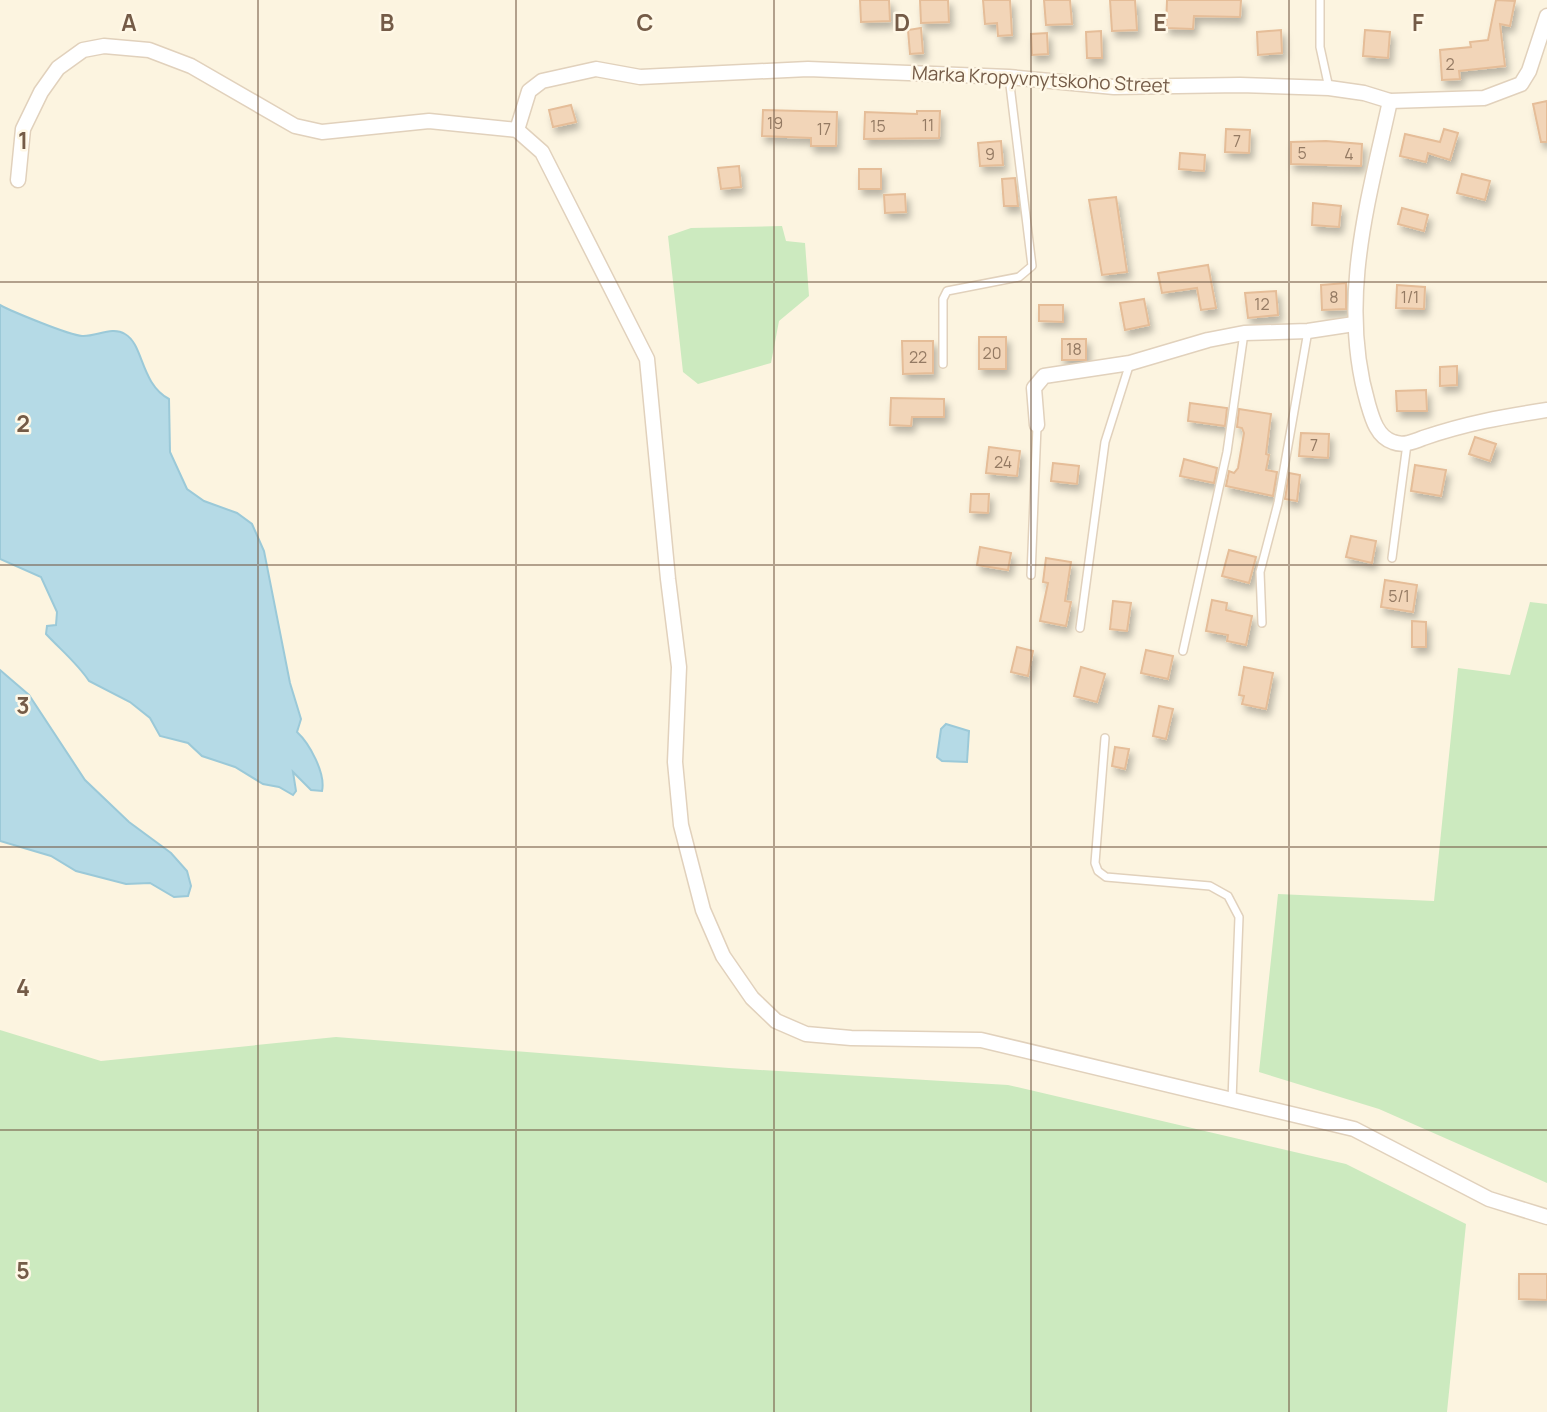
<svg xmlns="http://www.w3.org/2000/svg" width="1547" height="1412" viewBox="0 0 1547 1412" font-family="Manrope,sans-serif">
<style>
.green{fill:#cceabf}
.water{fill:#b5dae6;stroke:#9bc9d8;stroke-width:2}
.building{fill:#f2d5b8;stroke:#e5bd98;stroke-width:2;filter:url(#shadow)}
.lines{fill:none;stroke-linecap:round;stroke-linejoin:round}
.service-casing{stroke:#e1d1bc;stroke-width:10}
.minor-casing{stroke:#e1d1bc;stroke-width:17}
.service{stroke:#fff;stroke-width:7}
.minor{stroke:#fff;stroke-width:14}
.grid{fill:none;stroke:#745b47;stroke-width:2;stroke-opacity:0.55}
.labels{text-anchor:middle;stroke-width:5;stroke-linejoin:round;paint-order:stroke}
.number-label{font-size:16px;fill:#947a63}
.street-label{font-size:19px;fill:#745b47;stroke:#fff8e7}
.grid-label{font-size:23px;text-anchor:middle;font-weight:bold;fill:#745b47;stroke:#fff8e7;stroke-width:5;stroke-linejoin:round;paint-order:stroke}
</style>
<defs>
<filter id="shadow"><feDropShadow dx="3.5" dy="6" stdDeviation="3.5" flood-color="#0004"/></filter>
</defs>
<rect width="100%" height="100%" fill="#fcf4e0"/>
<!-- green -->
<g class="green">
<polygon points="782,226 786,241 805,243 809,296 779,321 771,363 698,384 683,372 668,236 691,228"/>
<polygon points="1530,602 1547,604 1547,1183 1379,1109 1259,1072 1278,894 1434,901 1458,668 1510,675"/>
<polygon points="0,1030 101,1061 336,1037 729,1068 1008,1085 1346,1164 1466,1224 1447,1412 0,1412"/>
</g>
<!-- water -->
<g class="water">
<path d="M0,305C13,312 69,335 82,336C96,337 112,326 125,334C144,345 140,383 169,399L170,452L187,489L204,501L237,513L252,524L264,551L290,683L301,719L297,732C309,743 326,773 322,791L311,790L293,772L296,791L293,795L279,787L263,784L235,767L202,756L188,743L160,736L150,718L130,702L89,681C78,664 61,650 46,634L47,626L56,625L57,612L41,577L0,559Z"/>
<polygon points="0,670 29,695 85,780 129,822 171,853 187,871 191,886 188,896 174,897 150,883 126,884 76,871 51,856 0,841"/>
<polygon points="946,724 969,731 967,762 942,761 937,757 941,729"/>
</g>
<!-- building -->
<g class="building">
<polygon points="860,0 889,0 890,21 861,22"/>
<polygon points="920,0 948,0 949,22 921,23"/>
<polygon points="983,0 1010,0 1012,35 998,36 997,23 985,24"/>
<polygon points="1044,0 1070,0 1072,24 1046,25"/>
<polygon points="1110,0 1135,0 1137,30 1112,31"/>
<polygon points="1167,0 1241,0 1240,17 1194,16 1193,29 1166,28"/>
<polygon points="1496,0 1515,1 1510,26 1500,24 1505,66 1459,71 1460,79 1442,80 1440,50 1471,47 1470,42 1488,40"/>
<polygon points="921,28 923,53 910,54 908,30"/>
<polygon points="1281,30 1282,53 1258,55 1257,32"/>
<polygon points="1365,30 1390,32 1388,58 1363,56"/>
<polygon points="1101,31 1102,58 1087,58 1086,32"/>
<polygon points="1047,33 1048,54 1032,55 1031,34"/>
<polygon points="1547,101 1547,142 1541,142 1533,104"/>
<polygon points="571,105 576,122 553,127 549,110"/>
<polygon points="763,110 837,112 836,146 811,146 811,138 762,136"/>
<polygon points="917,111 940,111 939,138 864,139 865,112 917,114"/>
<polygon points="1226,129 1250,130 1249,153 1225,152"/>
<polygon points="1444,129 1458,133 1450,160 1428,153 1426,162 1400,156 1405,134 1440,142"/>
<polygon points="1001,141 1003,165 980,166 978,143"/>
<polygon points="1326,141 1362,144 1361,166 1291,164 1291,142"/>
<polygon points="1180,153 1205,155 1204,171 1179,169"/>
<polygon points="739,166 741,187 721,189 718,168"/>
<rect x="859" y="169" width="22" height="20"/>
<polygon points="1462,174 1490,181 1485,200 1457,193"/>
<polygon points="1015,178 1018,206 1004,206 1002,179"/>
<polygon points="905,194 906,212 885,213 884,195"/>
<polygon points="1116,197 1127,272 1102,275 1089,200"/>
<polygon points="1313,203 1341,206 1339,227 1312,225"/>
<polygon points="1402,208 1428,215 1424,231 1398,224"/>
<polygon points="1208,265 1216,308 1201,310 1197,288 1162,293 1158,273"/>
<polygon points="1346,283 1346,309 1322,310 1321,285"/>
<polygon points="1397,285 1425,287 1424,309 1396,308"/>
<polygon points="1276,291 1278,315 1248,318 1245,293"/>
<polygon points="1144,299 1149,325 1125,330 1120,303"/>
<polygon points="1039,305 1063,305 1063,322 1039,321"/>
<rect x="979" y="337" width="27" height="32"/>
<rect x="1062" y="339" width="24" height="21"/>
<polygon points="902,341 933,341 933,373 903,374"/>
<polygon points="1457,366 1457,385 1440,386 1440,367"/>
<polygon points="1426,390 1427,411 1397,411 1396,391"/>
<polygon points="891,398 944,399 944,417 912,417 911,426 890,425"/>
<polygon points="1190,403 1227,408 1225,426 1188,421"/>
<polygon points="1239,409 1271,414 1266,454 1269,455 1266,470 1277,472 1273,496 1226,486 1229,471 1234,473 1238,468 1244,433 1242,428 1237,427"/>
<polygon points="1301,433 1329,434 1328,458 1299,456"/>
<polygon points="1475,437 1496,444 1490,461 1469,454"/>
<polygon points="989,447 1020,451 1017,476 986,473"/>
<polygon points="1184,459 1217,468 1214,483 1180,476"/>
<polygon points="1053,463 1079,466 1077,484 1051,481"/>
<polygon points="1415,465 1446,470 1441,496 1411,491"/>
<polygon points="1289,473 1300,475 1297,501 1285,499"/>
<polygon points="971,494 989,494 988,513 970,512"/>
<polygon points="1351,536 1376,541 1372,563 1346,557"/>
<polygon points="980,547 1011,553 1008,570 977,565"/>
<polygon points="1229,550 1256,557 1249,583 1222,576"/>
<polygon points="1046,558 1071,562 1065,601 1071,602 1066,626 1040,621 1048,583 1043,582"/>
<polygon points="1385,580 1417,585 1413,612 1381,607"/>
<polygon points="1212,600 1227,603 1226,610 1252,616 1246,645 1227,641 1228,635 1206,631"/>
<polygon points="1113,601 1131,603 1127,631 1110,629"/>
<polygon points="1412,621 1426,622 1426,647 1412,647"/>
<polygon points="1017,647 1033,651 1028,676 1011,672"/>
<polygon points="1146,650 1173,656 1168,679 1141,673"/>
<polygon points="1081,667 1105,674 1097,702 1074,696"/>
<polygon points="1244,667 1273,673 1266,709 1242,704 1244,696 1239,695"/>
<polygon points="1159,706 1173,709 1166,739 1153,736"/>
<polygon points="1115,747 1129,749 1125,769 1112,766"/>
<polygon points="1519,1274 1547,1274 1547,1300 1519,1299"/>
</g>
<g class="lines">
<defs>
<g id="service">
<polyline points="1320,0 1320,47 1329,88"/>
<polyline points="943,364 943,299 947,291 1019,277 1032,266 1009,77"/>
<polyline points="1392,558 1407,444"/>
<polyline points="1031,575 1037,426"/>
<polyline points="1262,623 1260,572 1278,503 1308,331"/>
<polyline points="1080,628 1105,442 1130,363"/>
<polyline points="1183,651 1227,452 1244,333"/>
<polyline points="1105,738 1095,863 1098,871 1106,877 1210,886 1228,896 1239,917 1232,1100"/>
</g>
<g id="minor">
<path d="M1390,101C1368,202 1338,301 1368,404C1372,418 1377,437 1393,442C1403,446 1413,442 1423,438C1467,423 1502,417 1547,410"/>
<polyline points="517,130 529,91 542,81 596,69 640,77 808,69 1009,77 1114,87 1240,85 1329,88 1364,93 1390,101 1484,98 1521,84 1529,71 1547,16"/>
<polyline points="18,180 23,129 41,92 58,68 83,50 104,46 149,50 191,66 295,126 322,132 429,121 517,130 542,152 647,359 668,579 679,667 675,762 681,825 703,910 723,956 752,998 776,1021 806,1034 851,1038 981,1040 1354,1129 1489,1199 1547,1217"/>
<polyline points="1037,425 1034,388 1044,376 1130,363 1208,340 1244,333 1308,331 1354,324"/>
</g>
</defs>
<!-- service casing -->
<use href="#service" class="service-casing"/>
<!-- minor casing -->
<use href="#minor" class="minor-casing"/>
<!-- service -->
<use href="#service" class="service"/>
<!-- minor -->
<use href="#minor" class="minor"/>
</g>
<!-- grid -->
<path class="grid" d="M258,0V1412M516,0V1412M774,0V1412M1031,0V1412M1289,0V1412M0,282H1547M0,565H1547M0,847H1547M0,1130H1547"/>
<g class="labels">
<!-- number labels -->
<g class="number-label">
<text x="1450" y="70">2</text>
<text x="775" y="129">19</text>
<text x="928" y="131">11</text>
<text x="878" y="132">15</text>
<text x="824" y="135">17</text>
<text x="1237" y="147">7</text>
<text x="1302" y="159">5</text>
<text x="990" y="160">9</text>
<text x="1349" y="160">4</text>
<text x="1334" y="303">8</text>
<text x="1410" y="303">1/1</text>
<text x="1262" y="310">12</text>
<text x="1074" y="355">18</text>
<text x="992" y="359">20</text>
<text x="918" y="363">22</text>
<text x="1314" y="451">7</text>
<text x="1003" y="468">24</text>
<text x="1399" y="602">5/1</text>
</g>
<!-- street labels -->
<g class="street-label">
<text transform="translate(1041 79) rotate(3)" y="7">Marka Kropyvnytskoho Street</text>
</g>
</g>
<g class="grid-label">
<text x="129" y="31">A</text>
<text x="387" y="31">B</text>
<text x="645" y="31">C</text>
<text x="902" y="31">D</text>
<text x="1160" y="31">E</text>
<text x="1418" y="31">F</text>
<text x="23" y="149">1</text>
<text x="23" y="432">2</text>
<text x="23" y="714">3</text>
<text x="23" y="996">4</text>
<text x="23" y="1279">5</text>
</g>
</svg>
